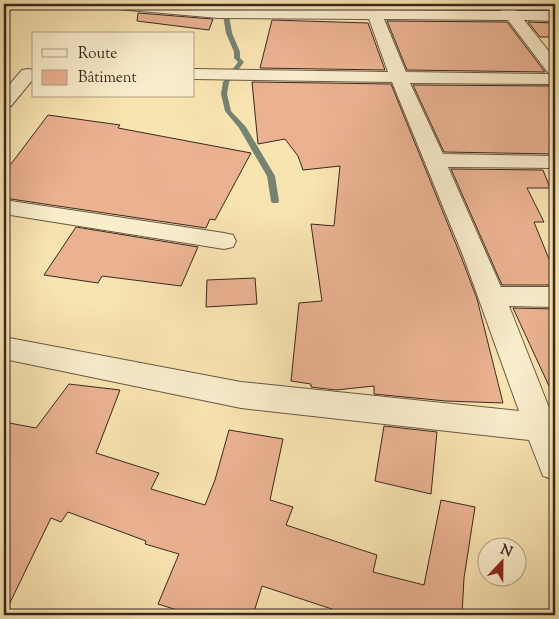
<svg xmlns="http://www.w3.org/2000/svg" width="559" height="619" viewBox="0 0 559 619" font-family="'Sorts Mill Goudy',serif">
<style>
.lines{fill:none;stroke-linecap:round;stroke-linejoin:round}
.stream{fill:#758373;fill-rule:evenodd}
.building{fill:#ebb292;stroke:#392920}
.street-casing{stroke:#695844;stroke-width:2}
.street{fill:#faedcc;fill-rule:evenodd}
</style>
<rect width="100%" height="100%" fill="#f8e4b1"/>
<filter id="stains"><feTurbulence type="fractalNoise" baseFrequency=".004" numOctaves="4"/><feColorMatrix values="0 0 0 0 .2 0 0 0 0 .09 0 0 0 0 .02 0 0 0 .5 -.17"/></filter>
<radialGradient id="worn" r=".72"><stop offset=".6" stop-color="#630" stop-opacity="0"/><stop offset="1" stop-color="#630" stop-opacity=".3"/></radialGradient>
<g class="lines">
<!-- stream -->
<polygon class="stream" points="221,4 227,4 232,33 240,52 240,58 244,62 229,82 227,94 231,111 246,127 275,176 279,201 278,203 272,203 271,201 267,176 239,128 225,111 221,94 223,82 238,62 234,58 234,52 226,33"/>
</g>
<!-- building -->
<g class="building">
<polygon points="383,4 495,4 498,9 384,8"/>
<polygon points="513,4 555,4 555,9 518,9"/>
<polygon points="138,13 213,19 209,30 137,21"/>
<polygon points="272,20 368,23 385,70 260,68"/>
<polygon points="387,21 507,22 545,72 407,70"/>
<polygon points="528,22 555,23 555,37 540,37"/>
<polygon points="252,82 391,84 462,259 477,299 503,403 446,401 374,394 374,386 336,390 311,387 311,384 291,381 299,303 322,301 311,224 334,226 340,166 303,170 298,156 285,139 258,144"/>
<polygon points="413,85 555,86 555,154 444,152"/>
<polygon points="48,115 120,125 118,128 251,153 215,220 210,219 206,228 4,198 4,163 11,164"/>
<polygon points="451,169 543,170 550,188 527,188 544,222 534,222 555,274 555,285 502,285"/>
<polygon points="76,227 198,247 181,286 102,276 98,283 44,275"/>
<polygon points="255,278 257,304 206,307 207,280"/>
<polygon points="513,308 555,309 555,399"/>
<polygon points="69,384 120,390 96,453 159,473 151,489 205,505 215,480 229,430 283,439 270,500 293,507 286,525 377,555 373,572 424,585 441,500 475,507 464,578 462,615 350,615 262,586 253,615 193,615 158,604 179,554 145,544 146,541 68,512 61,522 51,518 4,615 4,422 36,428"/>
<polygon points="384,426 437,432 431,494 375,481"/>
</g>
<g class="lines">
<defs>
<g id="street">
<path d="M99,4H159L218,8L366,10L364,4H378L381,10L501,11L497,4H511L517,11H555V21L524,20L555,59V84L410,83L443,154L555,156V168L448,167L501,287H555V307L509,306L555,423V480L543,476L529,440L241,408L4,359V337L241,382L519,411L464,258L392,82L194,79V69L388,72L369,19L218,18L106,8L101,7ZM384,19L508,20L549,74L406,72Z"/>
<polygon points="28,69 34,70 34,78 11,106 4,108 4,91 22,70"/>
<polygon points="4,200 224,233 233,235 236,241 233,247 224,249 4,214"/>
</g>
</defs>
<!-- street casing -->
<use href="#street" class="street-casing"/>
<!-- street -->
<use href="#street" class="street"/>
</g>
<!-- margin -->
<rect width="559" height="619" fill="none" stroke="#f8e4b1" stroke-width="20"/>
<rect x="5" y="5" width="549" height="609" fill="none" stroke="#392920" stroke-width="2.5"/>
<rect x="10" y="10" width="539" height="599" fill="none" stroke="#392920"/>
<!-- legend -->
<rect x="32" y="32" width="162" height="65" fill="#faedcc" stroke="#ad9f87"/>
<rect x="42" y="49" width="25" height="8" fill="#faedcc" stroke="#ad9f87"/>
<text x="78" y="58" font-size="15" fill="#392920">Route</text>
<rect x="42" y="70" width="25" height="15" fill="#ebb292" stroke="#ad9f87"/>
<text x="78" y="82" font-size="15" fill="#392920">Bâtiment</text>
<!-- north arrow -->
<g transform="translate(502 562) rotate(22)"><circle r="24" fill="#faedcc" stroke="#ad9f87"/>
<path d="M0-4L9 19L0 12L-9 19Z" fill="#8f2418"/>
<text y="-8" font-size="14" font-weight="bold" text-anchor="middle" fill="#392920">N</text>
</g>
<rect width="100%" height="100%" filter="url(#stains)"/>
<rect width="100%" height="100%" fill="url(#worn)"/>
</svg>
